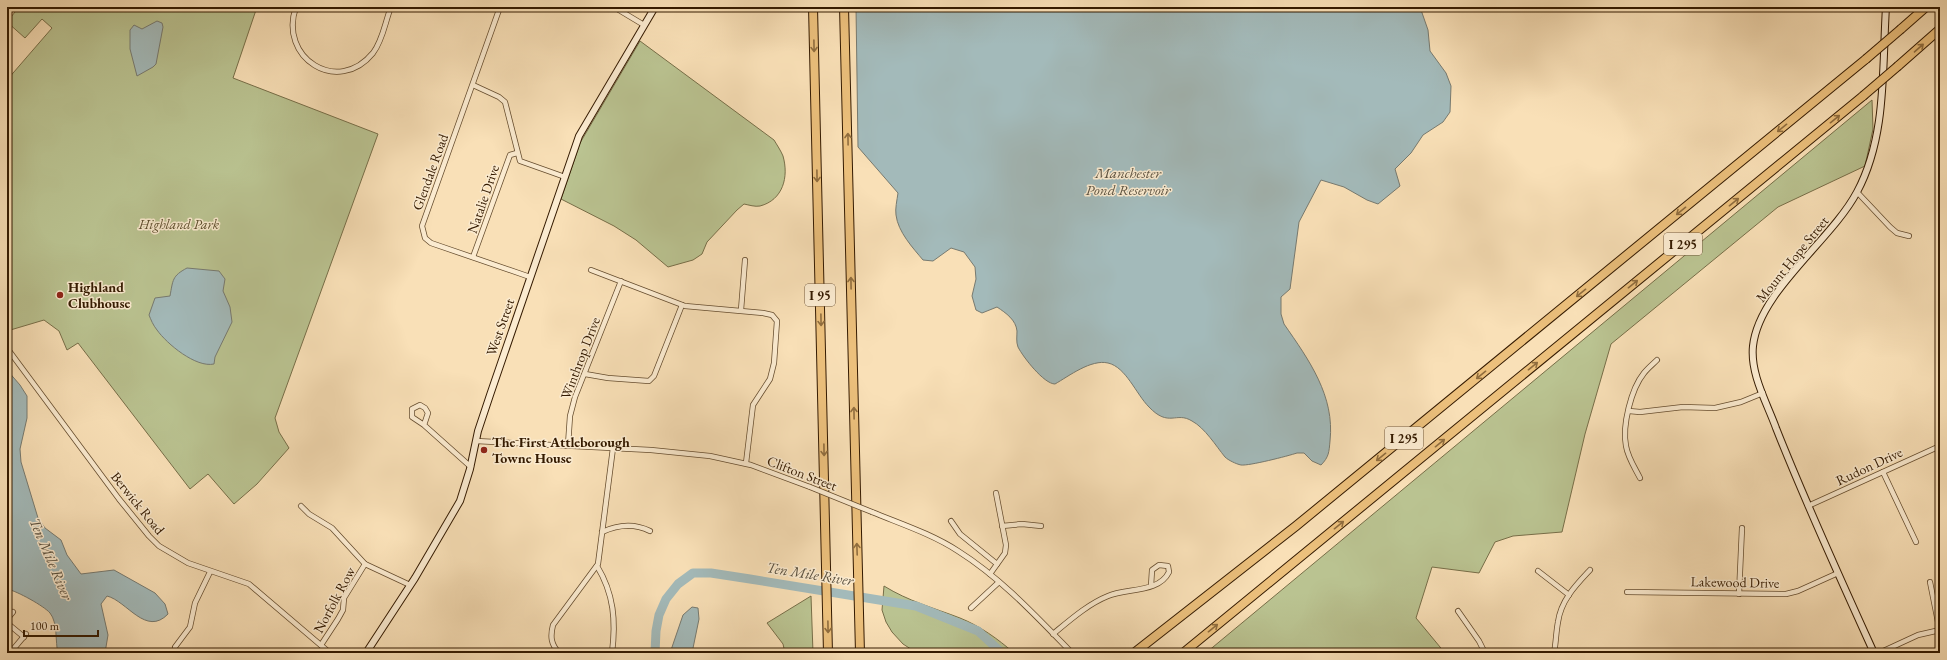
<svg xmlns="http://www.w3.org/2000/svg" width="1947" height="660" viewBox="0 0 1947 660" font-family="'EB Garamond',serif">
<style>
.green{fill:#bac391;stroke:#776e48}
.water{fill:#a3baba;stroke:#777a70}
.lines{fill:none;stroke-linecap:round;stroke-linejoin:round}
.river{stroke:#a3baba;stroke-width:9}
.street-casing{stroke:#654c2e;stroke-width:6}
.secondary-casing{stroke:#341a00;stroke-width:8}
.highway-casing{stroke:#341a00;stroke-width:10}
.street{stroke:#fbebd0;stroke-width:4.5}
.secondary{stroke:#fbebd0;stroke-width:6}
.highway{stroke:#ecc07c;stroke-width:8}
.street-bridge-casing{stroke:#654c2e;stroke-width:6;stroke-linecap:butt}
.highway-bridge-casing{stroke:#341a00;stroke-width:10;stroke-linecap:butt}
.street-bridge{stroke:#fbebd0;stroke-width:4.5}
.highway-bridge{stroke:#ecc07c;stroke-width:8}
.oneway{stroke:#906d3e}
.poi-dot{fill:#8f2418;stroke:#fbebd0;stroke-width:1.5}
.labels{text-anchor:middle;stroke-width:3;stroke-linejoin:round;paint-order:stroke}
.shield{fill:#fbebd0;stroke:#70593e;stroke-width:1}
.shield-label{font-size:13px;font-weight:bold;fill:#341a00}
.street-label{font-size:14px;fill:#341a00;stroke:#fbebd0}
.park-label{font-size:14px;font-style:italic;fill:#5c4d2c;stroke:#fbebd0}
.poi-label{font-size:14px;font-weight:bold;fill:#341a00;stroke:#fbebd0;text-anchor:start}
.water-label{font-size:15px;font-style:italic;fill:#5b5241;stroke:#fbebd0}
</style>
<rect width="100%" height="100%" fill="#f9e0b7"/>
<filter id="stains"><feTurbulence type="fractalNoise" baseFrequency=".005" numOctaves="4"/><feColorMatrix values="0 0 0 0 .2 0 0 0 0 .09 0 0 0 0 .02 0 0 0 .5 -.17"/></filter>
<radialGradient id="worn" r=".72"><stop offset=".6" stop-color="#630" stop-opacity="0"/><stop offset="1" stop-color="#630" stop-opacity=".3"/></radialGradient>
<!-- green -->
<g class="green">
<polygon points="19,7 257,7 233,78 378,134 275,418 279,432 289,448 257,484 234,504 208,474 190,489 78,343 67,350 59,331 44,320 7,331 7,80 52,28 42,19 25,38 7,22"/>
<path d="M640,41L774,140C777,145 781,151 783,156C789,177 783,200 760,206C755,207 749,205 744,204L737,210L707,242L702,254L693,260L668,267L636,240L614,226L561,199L580,143Z"/>
<polygon points="1872,100 1873,129 1865,166 1778,207 1611,344 1585,434 1562,532 1513,536 1495,542 1479,573 1432,567 1416,618 1445,653 1208,653 1207,652"/>
<path d="M884,586C908,601 934,608 960,618C980,626 998,639 1014,653H917L903,644L892,632L886,622L882,610Z"/>
<polygon points="811,596 813,653 785,653 783,644 767,623"/>
</g>
<!-- water -->
<g class="water">
<path d="M856,7H1420L1428,30L1430,51L1446,73L1451,86L1450,112L1443,122L1423,135L1411,153L1395,169L1400,186L1378,204L1367,200L1344,187L1321,180L1299,222L1290,289L1281,297V314L1284,324C1309,360 1335,396 1330,441C1329,452 1329,457 1321,465L1312,461L1304,453H1297C1288,456 1249,466 1241,465C1236,464 1228,460 1225,457C1216,446 1205,428 1192,421C1176,411 1169,428 1149,407C1136,394 1126,367 1108,363C1091,359 1069,376 1055,384C1044,384 1023,357 1018,347C1016,342 1017,336 1017,331C1016,320 1006,313 997,307L982,313L976,310L972,296L976,279L975,267L964,252L951,248L933,261L923,260C913,248 898,232 896,215C895,209 897,200 898,193L858,147Z"/>
<polygon points="157,21 162,23 163,27 156,64 153,67 137,76 130,49 130,30 134,25 142,29"/>
<path d="M187,268L219,271L225,279L223,291L230,307L232,322L215,357L214,364C196,368 167,344 157,330C153,325 151,320 149,315L155,298L170,296C173,280 172,276 187,268Z"/>
<path d="M7,370L20,385L27,396V418L20,449L21,462L38,518L45,528L61,540L67,555L81,574L114,570L155,593L165,604L168,614C146,637 127,601 107,596L101,604L108,635L105,653H58C55,642 58,623 50,613C44,606 17,591 7,589Z"/>
<polygon points="692,607 698,608 699,619 692,653 670,653 683,615"/>
</g>
<g class="lines">
<!-- river -->
<polyline class="river" points="655,653 656,631 659,615 666,599 678,584 693,573 711,573 750,579 916,606 978,631 1002,653"/>
<defs>
<g id="street">
<path d="M296,7C278,58 338,96 373,53C383,40 385,22 391,7"/>
<polyline points="500,7 422,226 425,238 431,243 530,277"/>
<polyline points="614,7 644,25"/>
<polyline points="473,85 499,97 505,102 520,161 565,177"/>
<polyline points="1857,192 1890,227 1897,233 1909,236"/>
<polyline points="473,257 510,155 517,153"/>
<polyline points="591,270 685,306 763,313 772,315 777,321 774,363 770,379 753,405 746,463"/>
<polyline points="741,310 745,260"/>
<polyline points="7,348 119,499 149,536 159,546 188,563 249,584 330,653"/>
<polyline points="585,374 608,378 649,381 654,376 682,305"/>
<polyline points="1629,411 1640,412 1683,407 1715,408 1741,402 1763,393"/>
<polyline points="424,425 428,413 425,408 420,405 412,409 412,417 424,425 471,467"/>
<polyline points="476,441 651,450 710,456 751,465 810,487"/>
<polyline points="568,445 570,416 575,397 621,281"/>
<polyline points="1883,472 1916,542"/>
<path d="M1640,478C1635,468 1628,458 1626,446C1622,426 1631,389 1644,373C1648,368 1653,364 1657,360"/>
<polyline points="301,506 309,514 332,528 365,564 410,585"/>
<polyline points="1808,506 1940,446"/>
<path d="M872,512C901,524 932,534 958,551C1001,578 1037,617 1072,653"/>
<polyline points="951,521 960,534 997,564"/>
<polyline points="1002,526 1022,524 1041,526"/>
<path d="M602,532C617,525 634,523 650,531"/>
<path d="M597,566C614,594 616,621 612,653"/>
<polyline points="1538,571 1569,595"/>
<polyline points="990,574 1005,553 1006,545 996,493"/>
<polyline points="1930,582 1940,632"/>
<polyline points="1627,592 1786,594 1798,591 1838,573"/>
<polyline points="1739,594 1742,528"/>
<polyline points="971,608 999,582"/>
<polyline points="1458,611 1479,641 1485,653"/>
<polyline points="7,619 13,612"/>
<polyline points="7,623 24,637"/>
<path d="M1053,634C1070,620 1088,604 1108,596C1127,588 1159,593 1169,572L1168,566L1159,565L1152,570L1151,586"/>
<polyline points="321,645 338,619 343,610 344,598 365,564"/>
<polyline points="175,647 190,627 195,603 210,572"/>
<polyline points="10,653 26,634"/>
<path d="M559,653C551,644 550,637 553,625L598,564L613,448"/>
<path d="M1554,653C1556,643 1556,632 1558,622C1561,600 1576,585 1590,570"/>
<polyline points="1879,653 1918,635 1940,630"/>
</g>
<g id="secondary">
<polyline points="366,653 415,578 460,501 470,469 478,431 490,395 579,136 655,7"/>
<path d="M1874,653C1840,578 1806,504 1776,428C1767,403 1750,374 1753,346C1759,291 1831,241 1857,192C1887,136 1882,69 1886,7"/>
</g>
<g id="highway">
<polyline points="813,7 828,653"/>
<polyline points="844,7 860,653"/>
<polyline points="1901,29 1926,7"/>
<polyline points="1898,66 1940,29"/>
<polyline points="1134,653 1296,526 1866,59"/>
<polyline points="1183,653 1863,96"/>
</g>
</defs>
<!-- street casing -->
<use href="#street" class="street-casing"/>
<!-- secondary casing -->
<use href="#secondary" class="secondary-casing"/>
<!-- highway casing -->
<use href="#highway" class="highway-casing"/>
<!-- street -->
<use href="#street" class="street"/>
<!-- secondary -->
<use href="#secondary" class="secondary"/>
<!-- highway -->
<use href="#highway" class="highway"/>
<defs>
<polyline id="street-bridge" points="810,487 872,512"/>
<g id="highway-bridge">
<polyline points="1866,59 1901,29"/>
<polyline points="1863,96 1898,66"/>
</g>
</defs>
<!-- street-bridge casing -->
<use href="#street-bridge" class="street-bridge-casing"/>
<!-- highway-bridge casing -->
<use href="#highway-bridge" class="highway-bridge-casing"/>
<!-- street-bridge -->
<use href="#street-bridge" class="street-bridge"/>
<!-- highway-bridge -->
<use href="#highway-bridge" class="highway-bridge"/>
</g>
<!-- one-way arrows -->
<defs><path id="oneway-shaft" d="M-6 0H5M1.5-3L5.5 0L1.5 3" fill="none" stroke-width="1.6" stroke-linecap="round" stroke-linejoin="round"/></defs>
<g class="oneway">
<use href="#oneway-shaft" transform="translate(814 46) rotate(89)"/>
<use href="#oneway-shaft" transform="translate(1919 48) rotate(-41)"/>
<use href="#oneway-shaft" transform="translate(1835 119) rotate(-39)"/>
<use href="#oneway-shaft" transform="translate(1782 128) rotate(141)"/>
<use href="#oneway-shaft" transform="translate(848 139) rotate(-91)"/>
<use href="#oneway-shaft" transform="translate(817 176) rotate(89)"/>
<use href="#oneway-shaft" transform="translate(1734 202) rotate(-39)"/>
<use href="#oneway-shaft" transform="translate(1681 211) rotate(141)"/>
<use href="#oneway-shaft" transform="translate(851 283) rotate(-91)"/>
<use href="#oneway-shaft" transform="translate(1633 284) rotate(-39)"/>
<use href="#oneway-shaft" transform="translate(1581 293) rotate(141)"/>
<use href="#oneway-shaft" transform="translate(821 320) rotate(89)"/>
<use href="#oneway-shaft" transform="translate(1533 366) rotate(-39)"/>
<use href="#oneway-shaft" transform="translate(1481 375) rotate(141)"/>
<use href="#oneway-shaft" transform="translate(854 413) rotate(-91)"/>
<use href="#oneway-shaft" transform="translate(1440 443) rotate(-39)"/>
<use href="#oneway-shaft" transform="translate(824 450) rotate(89)"/>
<use href="#oneway-shaft" transform="translate(1381 457) rotate(141)"/>
<use href="#oneway-shaft" transform="translate(1339 525) rotate(-39)"/>
<use href="#oneway-shaft" transform="translate(857 549) rotate(-92)"/>
<use href="#oneway-shaft" transform="translate(828 627) rotate(89)"/>
<use href="#oneway-shaft" transform="translate(1213 628) rotate(-39)"/>
</g>
<!-- markers -->
<g class="poi-dot">
<circle cx="60" cy="295" r="4"/>
<circle cx="484" cy="450" r="4"/>
</g>
<g class="labels">
<!-- shield labels -->
<g class="shield">
<rect x="1664" y="233" width="38" height="22" rx="3"/>
<rect x="805" y="284" width="30" height="22" rx="3"/>
<rect x="1385" y="427" width="38" height="22" rx="3"/>
</g>
<g class="shield-label">
<text x="1683" y="249">I 295</text>
<text x="820" y="300">I 95</text>
<text x="1404" y="443">I 295</text>
</g>
<!-- street labels -->
<g class="street-label">
<text transform="translate(430 172) rotate(-70)" y="5">Glendale Road</text>
<text transform="translate(483 199) rotate(-71)" y="5">Natalie Drive</text>
<text transform="translate(1792 259) rotate(-51)" y="5">Mount Hope Street</text>
<text transform="translate(500 327) rotate(-71)" y="5">West Street</text>
<text transform="translate(580 358) rotate(-69)" y="5">Winthrop Drive</text>
<text transform="translate(1869 466) rotate(-25)" y="5">Rudon Drive</text>
<text transform="translate(802 473) rotate(21)" y="5">Clifton Street</text>
<text transform="translate(138 503) rotate(51)" y="5">Berwick Road</text>
<text transform="translate(1735 582) rotate(1)" y="5">Lakewood Drive</text>
<text transform="translate(334 600) rotate(-62)" y="5">Norfolk Row</text>
</g>
<!-- park labels -->
<g class="park-label">
<text x="179" y="229">Highland Park</text>
</g>
<!-- poi labels -->
<g class="poi-label">
<text x="68" y="292">Highland<tspan x="68" dy="16">Clubhouse</tspan></text>
<text x="492" y="447">The First Attleborough<tspan x="492" dy="16">Towne House</tspan></text>
</g>
<!-- water labels -->
<g class="water-label">
<text x="1128" y="178">Manchester<tspan x="1128" dy="17">Pond Reservoir</tspan></text>
<text transform="translate(51 559) rotate(67)" y="5">Ten Mile River</text>
<text transform="translate(810 574) rotate(9)" y="5">Ten Mile River</text>
</g>
</g>
<!-- margin -->
<rect width="1947" height="660" fill="none" stroke="#f9e0b7" stroke-width="24"/>
<rect x="8" y="8" width="1931" height="644" fill="none" stroke="#341a00" stroke-width="2"/>
<rect x="12" y="12" width="1923" height="636" fill="none" stroke="#341a00"/>
<!-- scale -->
<path d="M24 630v6h74v-6" fill="none" stroke="#341a00" stroke-width="2"/>
<text x="30" y="630" font-size="12" fill="#341a00" stroke="#fbebd0" stroke-width="3" paint-order="stroke">100 m</text>
<rect width="100%" height="100%" filter="url(#stains)"/>
<rect width="100%" height="100%" fill="url(#worn)"/>
</svg>
